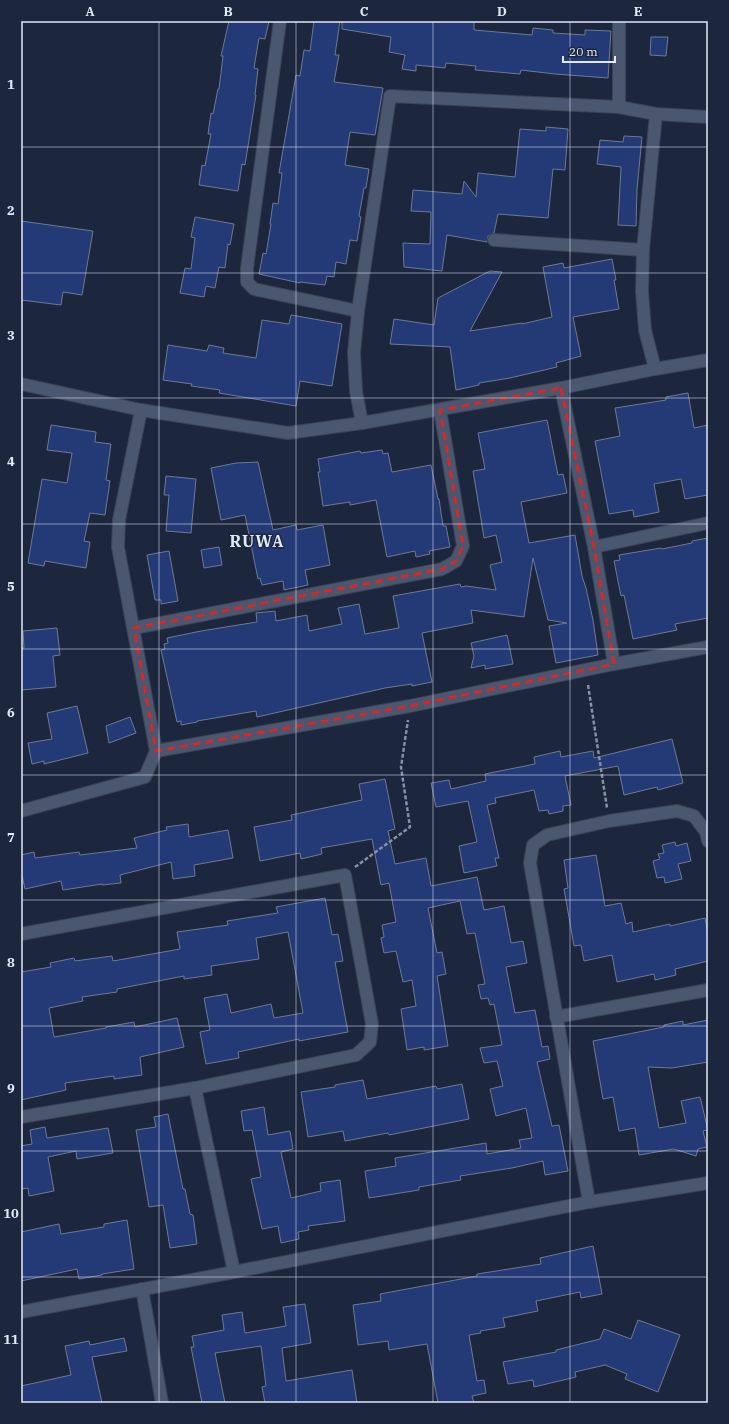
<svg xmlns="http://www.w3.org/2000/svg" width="729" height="1424" viewBox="0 0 729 1424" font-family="'IBM Plex Serif',serif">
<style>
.building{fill:#233a77;stroke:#6d7a94}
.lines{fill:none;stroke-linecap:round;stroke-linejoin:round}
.minor-casing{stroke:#3b4255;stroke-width:14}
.path{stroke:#8890a2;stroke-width:2.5;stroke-dasharray:4 2;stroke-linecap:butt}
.minor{stroke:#4b566f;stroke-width:12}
.marked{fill:none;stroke:#d62828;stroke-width:3;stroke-dasharray:8 5;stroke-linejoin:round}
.grid{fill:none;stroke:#e1e8f7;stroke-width:1;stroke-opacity:0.55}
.labels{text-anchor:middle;stroke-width:3;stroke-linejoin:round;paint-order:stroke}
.district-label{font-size:16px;font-weight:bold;letter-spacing:1px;fill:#e1e8f7;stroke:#1c263c}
.neatline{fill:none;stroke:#e1e8f7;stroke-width:1.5}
.grid-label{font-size:13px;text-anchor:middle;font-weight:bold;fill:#e1e8f7}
</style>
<rect width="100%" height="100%" fill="#1c263c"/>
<!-- building -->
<g class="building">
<polygon points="229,21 269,21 265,39 259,38 254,68 258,69 255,95 256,95 245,165 242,164 238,191 199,185 202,165 205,166 211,134 208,134 211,113 213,114 218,89 219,89 223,56 221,56"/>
<polygon points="314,21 340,21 335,55 339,55 334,82 383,88 375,135 350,132 345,165 369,169 366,188 364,188 359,216 361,217 357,241 350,240 346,264 336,262 334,277 327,276 325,285 300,282 300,283 259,274 263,253 266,254 271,224 270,224 273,203 278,204 282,173 279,173 296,75 300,76 304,50 310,51"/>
<polygon points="342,21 474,21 474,30 532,35 533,28 553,30 553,33 585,35 585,30 611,31 608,78 555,74 521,70 520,74 475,70 476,66 446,63 445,68 416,65 416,71 402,69 405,55 389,52 391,37 342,29"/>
<polygon points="651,37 668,37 666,56 650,55"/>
<polygon points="546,127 568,129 565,170 553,169 548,218 498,214 494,233 488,236 487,242 447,235 442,271 404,267 403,243 430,244 431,212 411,211 413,190 462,194 464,181 476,197 478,173 515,177 520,129 546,131"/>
<polygon points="624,136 642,137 637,189 636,226 618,225 621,167 597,164 600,140 623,142"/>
<polygon points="195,217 234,224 230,245 228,244 225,268 219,267 215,288 206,286 204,297 180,293 185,268 191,269 195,238 191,237"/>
<polygon points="21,221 93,231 82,295 63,292 61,305 21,300"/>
<polygon points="612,259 616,280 614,280 619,309 573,317 581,356 556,363 557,367 510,378 479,383 479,385 456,390 450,347 390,344 394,319 434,325 438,298 490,271 502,272 470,331 522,323 522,324 552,317 543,267 563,263 564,268"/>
<polygon points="291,315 342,324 332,386 300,381 296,406 219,393 220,390 191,386 192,384 163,380 168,345 207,351 209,345 224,348 223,353 256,358 262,320 289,324"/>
<polygon points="688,393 694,428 708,425 708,495 685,499 681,479 654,484 659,512 634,517 633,510 609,514 595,441 620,436 615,408 666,400 666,397"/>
<polygon points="547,420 558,475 563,474 567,493 521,502 529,543 575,535 582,576 586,588 593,620 598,655 556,663 549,626 567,623 548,620 533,558 524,617 471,610 473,623 422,633 432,682 412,686 412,684 385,688 257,717 256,711 197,721 197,722 181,725 181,721 177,722 161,650 165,649 164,644 168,643 167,638 201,631 257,622 256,613 275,611 276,621 307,615 309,631 342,624 338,608 359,604 365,634 399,628 393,596 460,584 461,587 466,586 496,590 490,565 502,562 496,535 484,538 481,519 473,471 485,469 478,433"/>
<polygon points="51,425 96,432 95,442 111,444 106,480 110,481 105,515 90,513 84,541 90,542 86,568 45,561 44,566 28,563 42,479 67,483 72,453 47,450"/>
<polygon points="382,450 383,454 388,453 392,472 431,465 438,499 439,499 443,526 446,526 450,547 429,551 430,554 416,557 415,551 387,557 376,500 350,505 350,502 323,506 318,472 320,472 318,459 360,451 361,453"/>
<polygon points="258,462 273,530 296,525 297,530 323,525 330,565 305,570 308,585 284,590 283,581 262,585 260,578 258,579 245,515 221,520 211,468 236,463"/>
<polygon points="166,476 196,479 191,533 166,531 169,495 164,495"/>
<polygon points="708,538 708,618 675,624 677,630 633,639 624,595 621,596 614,561 620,560 619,555 661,548 662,549 692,543 692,541"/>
<polygon points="219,547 222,565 204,568 201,550"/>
<polygon points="169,551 178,601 161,604 161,600 155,600 147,555"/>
<polygon points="57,628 60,655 53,656 56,687 21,690 21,648 24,648 23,631"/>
<polygon points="507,635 513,664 485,669 485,665 471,668 474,656 471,643"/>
<polygon points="77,706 88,753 44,764 44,761 32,764 28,743 52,739 47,713"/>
<polygon points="130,717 136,733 109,743 106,726"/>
<polygon points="672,739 683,783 658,790 657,787 624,795 618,766 565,776 571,805 563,806 563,811 549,814 548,810 539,811 534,790 495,798 496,803 487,805 499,858 495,858 497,866 464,873 459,846 477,842 468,801 436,807 431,783 449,780 451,789 486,781 485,774 535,764 534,757 560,751 561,757 593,751 594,758"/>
<polygon points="385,779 395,829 388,831 395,864 426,858 431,886 477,877 484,910 504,906 511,943 523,941 527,963 506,967 515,1013 535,1010 542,1047 548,1046 550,1059 537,1062 552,1126 559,1125 568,1171 545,1175 543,1161 512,1168 460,1176 461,1180 419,1187 419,1190 369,1198 365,1171 396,1166 395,1158 486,1143 487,1154 521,1148 519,1140 532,1138 526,1108 496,1116 490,1089 503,1086 497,1061 484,1063 480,1048 502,1045 494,1004 490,1005 488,998 481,999 478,985 485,984 475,933 467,934 460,901 428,908 437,953 442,952 446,974 437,976 448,1046 424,1050 424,1047 407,1050 401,1009 416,1006 412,980 403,982 396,951 384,953 381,938 384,937 382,925 396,922 389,883 381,885 372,839 321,848 322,854 301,859 300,853 260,861 254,827 292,820 291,815 362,800 359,784"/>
<polygon points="188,824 189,837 228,830 233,858 194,865 195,876 173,879 171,862 120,875 121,883 102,885 102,884 63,890 61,881 25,889 21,871 21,855 34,852 35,858 79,852 80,855 137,848 134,838 167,830 166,827"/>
<polygon points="675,842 676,846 687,843 691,861 678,864 682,879 665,883 664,877 657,878 653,861 660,859 658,854 664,853 662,845"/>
<polygon points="596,855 605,906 621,903 626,924 632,922 633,932 670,924 670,926 705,918 708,933 708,961 675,969 676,975 655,980 654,974 617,982 612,955 584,961 581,945 574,946 564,889 568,888 564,860"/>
<polygon points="325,898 332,935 338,934 343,961 335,962 348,1032 299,1041 299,1039 238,1052 239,1058 206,1064 200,1032 210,1030 204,998 227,994 231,1013 271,1004 274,1018 303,1013 288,932 256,938 259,959 211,966 212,975 184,979 184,976 117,989 117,992 82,997 83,1001 49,1008 54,1037 106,1028 106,1027 134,1022 135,1027 177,1018 184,1047 140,1057 142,1075 114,1079 114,1076 65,1083 66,1090 21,1100 21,972 51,967 50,963 74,958 75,961 112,956 113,961 180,949 177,932 228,925 227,921 278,913 276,907"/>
<polygon points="708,1020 708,1062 672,1068 648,1067 659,1128 686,1123 681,1101 700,1097 708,1130 703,1131 707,1147 698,1149 696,1156 674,1149 639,1155 635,1128 619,1131 613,1097 603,1099 593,1041 664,1027 664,1025 683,1021 683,1025"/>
<polygon points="363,1080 367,1099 436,1086 437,1089 462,1084 469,1119 389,1135 388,1133 345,1141 343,1131 308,1137 301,1092 335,1087 335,1085"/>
<polygon points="264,1107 268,1135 290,1131 293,1149 281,1152 291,1198 321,1191 320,1183 340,1180 345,1221 308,1226 309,1230 298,1232 299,1239 281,1243 278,1226 262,1229 251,1179 261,1177 252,1130 244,1131 241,1111"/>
<polygon points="168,1114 183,1189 185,1189 190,1214 193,1215 197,1244 170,1248 163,1205 149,1207 136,1130 156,1127 154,1117"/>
<polygon points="45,1127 47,1138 108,1128 113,1153 77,1159 76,1151 48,1157 54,1191 29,1196 28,1188 21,1189 21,1146 32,1144 30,1130"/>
<polygon points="127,1220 134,1269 102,1274 102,1275 79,1279 77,1269 21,1281 21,1232 59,1224 61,1234 104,1227 104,1224"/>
<polygon points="593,1246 602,1294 581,1298 580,1292 536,1301 538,1311 503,1318 505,1327 480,1331 481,1333 469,1335 477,1381 484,1380 486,1393 472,1396 474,1403 438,1403 427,1344 389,1350 388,1341 358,1345 353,1305 381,1301 380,1294 477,1276 477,1274 541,1264 540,1258"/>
<polygon points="305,1304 311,1343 282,1348 286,1381 352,1370 357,1403 265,1403 262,1387 266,1386 261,1346 215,1353 225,1403 202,1403 191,1347 194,1347 192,1336 224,1330 222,1315 242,1312 245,1333 286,1326 283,1307"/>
<polygon points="638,1320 680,1335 658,1392 625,1379 627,1374 605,1365 575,1372 576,1377 534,1387 533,1380 508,1384 503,1362 556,1352 556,1350 600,1339 604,1329 631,1339"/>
<polygon points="124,1338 127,1351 92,1357 102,1403 21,1403 21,1386 71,1375 65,1346 89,1341 90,1345"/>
</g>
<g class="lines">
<defs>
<g id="minor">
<polyline points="280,21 247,268 247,282 254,289 358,311"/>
<polyline points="619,107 619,21"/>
<polyline points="494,240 643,250"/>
<polyline points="655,369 645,330 642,292 643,250 656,114"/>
<polyline points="21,384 141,410 288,433 362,423 561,388 655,369 708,360"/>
<polyline points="561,388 594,547 614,664"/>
<polyline points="141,410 119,520 118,547 156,751 410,706 614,664 708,647"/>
<polyline points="362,423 356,391 354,353 358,311 390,96 619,107 656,114 708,117"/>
<polyline points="594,547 708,523"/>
<polyline points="134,628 442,569 456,561 463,546 440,410"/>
<polyline points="21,811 145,777 156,751"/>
<polyline points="21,934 345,875 372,1024 370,1042 356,1055 195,1088 21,1117"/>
<polyline points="556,1017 708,990"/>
<polyline points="195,1088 234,1272"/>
<polyline points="589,1202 530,863 533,845 547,835 609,821 677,811 694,816 706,832 708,841"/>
<polyline points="142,1289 162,1403"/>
<polyline points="21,1312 234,1272 589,1202 708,1183"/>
</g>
</defs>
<!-- minor casing -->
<use href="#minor" class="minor-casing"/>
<!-- path -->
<g class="path">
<polyline points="588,685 607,808"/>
<polyline points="355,867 410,827 401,767 408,720"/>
</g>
<!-- minor -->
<use href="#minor" class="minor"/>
</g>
<!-- marked area -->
<path class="marked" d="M561,388L594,547L614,664L410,706L156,751L134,628L442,569L456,561L463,546L440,410Z"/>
<!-- grid -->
<path class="grid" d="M159,21V1403M296,21V1403M433,21V1403M570,21V1403M21,147H708M21,273H708M21,398H708M21,524H708M21,649H708M21,775H708M21,900H708M21,1026H708M21,1151H708M21,1277H708"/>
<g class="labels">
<!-- district labels -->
<g class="district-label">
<text x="257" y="547">RUWA</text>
</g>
</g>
<!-- border -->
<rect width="729" height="1424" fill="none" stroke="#1c263c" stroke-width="44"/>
<!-- scale -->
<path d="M563 56v6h52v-6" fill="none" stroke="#e1e8f7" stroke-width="2"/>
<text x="569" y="56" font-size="12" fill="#e1e8f7" stroke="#1c263c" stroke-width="3" paint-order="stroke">20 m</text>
<rect x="22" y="22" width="685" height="1380" class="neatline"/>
<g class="grid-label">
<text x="90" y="16">A</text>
<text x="228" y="16">B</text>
<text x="364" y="16">C</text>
<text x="502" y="16">D</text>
<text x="638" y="16">E</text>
<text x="11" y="89">1</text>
<text x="11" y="215">2</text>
<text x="11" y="340">3</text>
<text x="11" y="466">4</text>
<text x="11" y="591">5</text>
<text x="11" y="717">6</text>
<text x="11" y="842">7</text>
<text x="11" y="967">8</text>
<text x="11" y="1093">9</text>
<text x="11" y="1218">10</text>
<text x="11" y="1344">11</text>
</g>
</svg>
